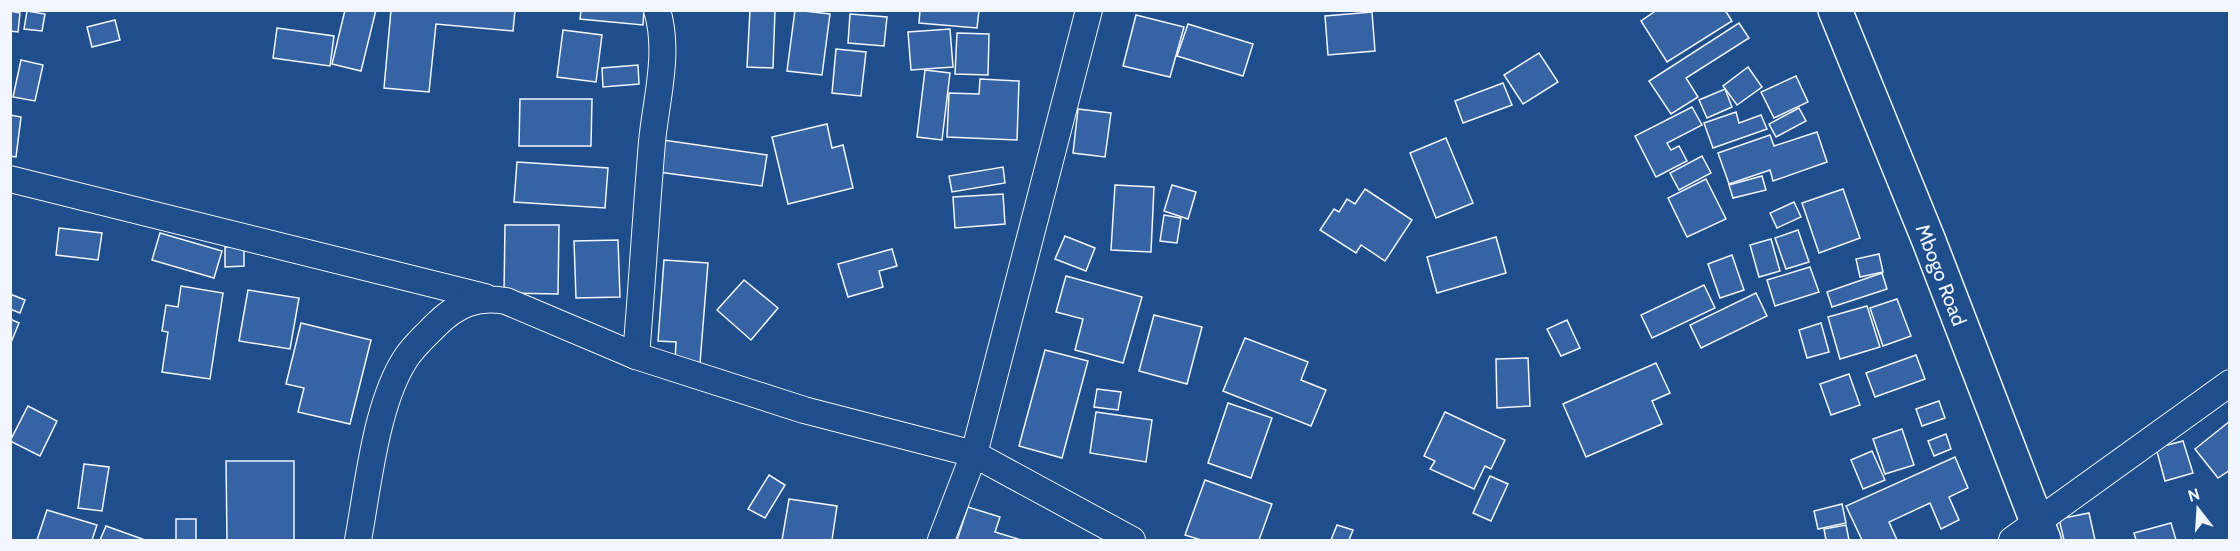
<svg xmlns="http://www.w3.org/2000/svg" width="2240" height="551" viewBox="0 0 2240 551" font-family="Cabin,sans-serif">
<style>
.building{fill:#3563a3;stroke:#f2f6ff;stroke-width:1.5}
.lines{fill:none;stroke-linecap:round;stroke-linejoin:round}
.minor-casing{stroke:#f2f6ff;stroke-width:28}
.secondary-casing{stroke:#f2f6ff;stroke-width:36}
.minor{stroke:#1f4e8c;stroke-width:26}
.secondary{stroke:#1f4e8c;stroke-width:33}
.labels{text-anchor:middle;stroke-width:4.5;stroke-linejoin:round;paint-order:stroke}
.street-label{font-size:20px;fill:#f2f6ff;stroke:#1f4e8c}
</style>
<rect width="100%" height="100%" fill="#1f4e8c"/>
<!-- building -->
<g class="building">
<polygon points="345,10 376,10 361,71 332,64"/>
<polygon points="391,10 515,10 513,31 436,24 429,92 384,88"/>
<polygon points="581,10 644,10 643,25 580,19"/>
<polygon points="750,10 775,10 773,68 747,67"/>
<polygon points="795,10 830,14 822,75 787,71"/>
<polygon points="920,10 979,10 977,28 919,23"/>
<polygon points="1657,10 1725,10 1732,21 1667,62 1641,21"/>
<polygon points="10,11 20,13 18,32 10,31"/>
<polygon points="27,11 45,14 42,31 24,29"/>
<polygon points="1372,12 1375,51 1328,55 1325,16"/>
<polygon points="850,14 887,17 884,46 848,43"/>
<polygon points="1136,15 1184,27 1170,77 1123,66"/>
<polygon points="115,20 120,40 92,47 87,27"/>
<polygon points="1739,23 1749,38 1686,78 1698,97 1671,114 1649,81"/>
<polygon points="1188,24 1253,44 1243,76 1177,56"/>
<polygon points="277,28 334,36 330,66 273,58"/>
<polygon points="950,29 953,67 911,70 908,32"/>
<polygon points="563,30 602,35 596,82 557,77"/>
<polygon points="957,33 989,34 988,75 955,74"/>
<polygon points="836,49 866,52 861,96 832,93"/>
<polygon points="1539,53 1558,82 1523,104 1504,75"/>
<polygon points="21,60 43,65 35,101 13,97"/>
<polygon points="638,65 639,84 603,87 602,68"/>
<polygon points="1748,67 1762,87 1737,105 1723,86"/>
<polygon points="925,70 950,73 942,140 917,137"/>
<polygon points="1796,76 1808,102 1774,118 1761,92"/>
<polygon points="980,79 1019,81 1017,140 947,137 949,93 979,94"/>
<polygon points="1503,83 1512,105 1463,123 1455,101"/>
<polygon points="1725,89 1732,107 1707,118 1699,100"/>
<polygon points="520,99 592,99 591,146 519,146"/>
<polygon points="1692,107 1702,125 1667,143 1671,150 1679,146 1687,161 1656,177 1635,136"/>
<polygon points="1799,108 1806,121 1776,137 1769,124"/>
<polygon points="1078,109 1111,113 1105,157 1073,153"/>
<polygon points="1736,112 1739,123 1761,115 1767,129 1713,148 1704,123"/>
<polygon points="10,115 21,117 16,157 10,156"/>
<polygon points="827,124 832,148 843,145 853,188 788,204 772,137"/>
<polygon points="1817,132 1827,162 1773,181 1770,170 1729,184 1718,153 1770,135 1774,146"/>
<polygon points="1446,138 1473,203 1436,218 1410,153"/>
<polygon points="656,139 767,155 762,186 651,171"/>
<polygon points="1702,156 1711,173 1679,190 1670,173"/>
<polygon points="517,162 608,168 605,208 514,202"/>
<polygon points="1003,167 1005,183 952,192 949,176"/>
<polygon points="1762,176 1766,190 1733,198 1729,185"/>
<polygon points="1706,179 1726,219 1687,237 1668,198"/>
<polygon points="1115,185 1154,187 1151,252 1111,250"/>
<polygon points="1172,185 1196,192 1188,219 1164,211"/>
<polygon points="1365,189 1412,220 1385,261 1361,245 1356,253 1320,230 1334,209 1339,212 1347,199 1355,204"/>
<polygon points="1843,189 1860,238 1819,253 1802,203"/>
<polygon points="1003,194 1005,224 955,228 953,197"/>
<polygon points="1794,202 1801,217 1777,228 1770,213"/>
<polygon points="1164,215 1181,218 1177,243 1160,241"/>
<polygon points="505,225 559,225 558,294 504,293"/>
<polygon points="59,228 102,233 98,260 56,255"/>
<polygon points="1798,230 1809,262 1786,269 1775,238"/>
<polygon points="160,233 222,251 214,278 152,260"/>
<polygon points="1065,236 1095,248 1086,271 1055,259"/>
<polygon points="1496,237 1506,273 1437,293 1427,257"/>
<polygon points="1771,239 1780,271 1759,277 1750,245"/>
<polygon points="618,240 620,297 576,298 574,241"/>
<polygon points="244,246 244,266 225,267 225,247"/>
<polygon points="892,249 897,266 879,271 883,287 848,297 838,264"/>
<polygon points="1879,254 1883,272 1860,277 1856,259"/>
<polygon points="1732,255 1744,290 1720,298 1708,264"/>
<polygon points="664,260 708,263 700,363 675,362 676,342 658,341"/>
<polygon points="1810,267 1819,292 1775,306 1767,280"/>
<polygon points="1882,273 1887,289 1832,307 1827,292"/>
<polygon points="1066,276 1142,297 1123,363 1075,350 1083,319 1056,312"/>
<polygon points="744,280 778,308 751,340 717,310"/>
<polygon points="1704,285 1715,308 1652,338 1641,315"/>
<polygon points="181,286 223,293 210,379 162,372 168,332 162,331 166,305 178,307"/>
<polygon points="248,290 299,298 290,349 239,341"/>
<polygon points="1756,293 1767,316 1701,348 1690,325"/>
<polygon points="10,294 25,300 20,313 10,309"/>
<polygon points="1897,299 1911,336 1883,346 1870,308"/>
<polygon points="1867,306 1880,347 1840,359 1828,317"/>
<polygon points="1154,315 1202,327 1187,384 1139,371"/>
<polygon points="10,319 19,323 10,345"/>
<polygon points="1567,320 1580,348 1561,356 1547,329"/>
<polygon points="301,323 371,340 350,424 298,412 304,388 286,384"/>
<polygon points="1821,323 1829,352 1807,358 1799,330"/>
<polygon points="1245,338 1308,362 1301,380 1326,390 1311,426 1223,391"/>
<polygon points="1045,350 1088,361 1062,458 1019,446"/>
<polygon points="1916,355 1925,379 1875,397 1866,373"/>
<polygon points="1528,358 1530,406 1497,408 1496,359"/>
<polygon points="1656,363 1670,393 1652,401 1662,424 1586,457 1563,404"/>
<polygon points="1849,374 1860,405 1831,415 1820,384"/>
<polygon points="1097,389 1121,392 1118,410 1094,407"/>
<polygon points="1939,401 1945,418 1922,426 1916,409"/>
<polygon points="1228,403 1272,418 1251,478 1208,463"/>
<polygon points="28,406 57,421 40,456 10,441"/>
<polygon points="1096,412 1152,420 1146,462 1090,453"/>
<polygon points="1445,412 1505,440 1491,469 1485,466 1474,489 1430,469 1435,461 1424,456"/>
<polygon points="2230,421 2230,470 2218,478 2195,449"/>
<polygon points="1902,429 1914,465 1885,474 1873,439"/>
<polygon points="1946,434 1951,449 1934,456 1928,441"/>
<polygon points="2183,441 2193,473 2165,481 2156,448"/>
<polygon points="1872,451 1885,480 1863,489 1851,460"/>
<polygon points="1955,457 1968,488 1949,497 1959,520 1941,529 1930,503 1889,522 1897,540 1862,540 1846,506"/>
<polygon points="226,461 294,461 294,540 227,540"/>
<polygon points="84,464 109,467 102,511 78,508"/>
<polygon points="769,475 785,485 765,518 748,509"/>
<polygon points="1490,476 1508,484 1491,521 1473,513"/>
<polygon points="1205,480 1272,504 1259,540 1201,540 1185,535"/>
<polygon points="789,499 837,506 832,540 782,540"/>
<polygon points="1842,504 1846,523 1818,529 1814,511"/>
<polygon points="968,507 1000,517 995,532 1021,540 957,540"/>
<polygon points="47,510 97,525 92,540 37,540"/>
<polygon points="2089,513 2095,540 2064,540 2059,519"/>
<rect x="176" y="519" width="20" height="21"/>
<polygon points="2171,523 2176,540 2136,540 2134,533"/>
<polygon points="1337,525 1353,530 1349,540 1331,540"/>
<polygon points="1846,525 1849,540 1826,540 1824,529"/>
<polygon points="106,526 145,540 100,540"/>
</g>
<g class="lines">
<defs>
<g id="minor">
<polyline points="10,179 485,297"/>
<path d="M636,356C642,285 646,213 652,142C656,100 670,52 657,10"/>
<path d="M358,540C368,487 376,400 408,355C416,344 426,335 436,325C457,304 477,296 506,301L636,356L804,410L974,454L1132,540"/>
<polyline points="941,540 974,454 1089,10"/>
<polyline points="2012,540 2230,383"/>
</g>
<polyline id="secondary" points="1835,10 1929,241 2044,540"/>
</defs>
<!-- minor casing -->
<use href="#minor" class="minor-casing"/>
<!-- secondary casing -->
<use href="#secondary" class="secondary-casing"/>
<!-- minor -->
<use href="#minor" class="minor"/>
<!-- secondary -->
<use href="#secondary" class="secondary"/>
</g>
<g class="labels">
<!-- street labels -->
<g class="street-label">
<text transform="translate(1941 275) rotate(69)" y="7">Mbogo Road</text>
</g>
</g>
<!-- border -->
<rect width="2240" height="551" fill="none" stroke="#f2f6ff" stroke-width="24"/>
<!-- north arrow -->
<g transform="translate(2198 509) rotate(343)" stroke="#1f4e8c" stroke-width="4.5" paint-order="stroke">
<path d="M0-4.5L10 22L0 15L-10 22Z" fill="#f2f6ff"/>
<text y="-9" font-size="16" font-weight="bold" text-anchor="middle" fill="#f2f6ff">N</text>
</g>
</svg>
